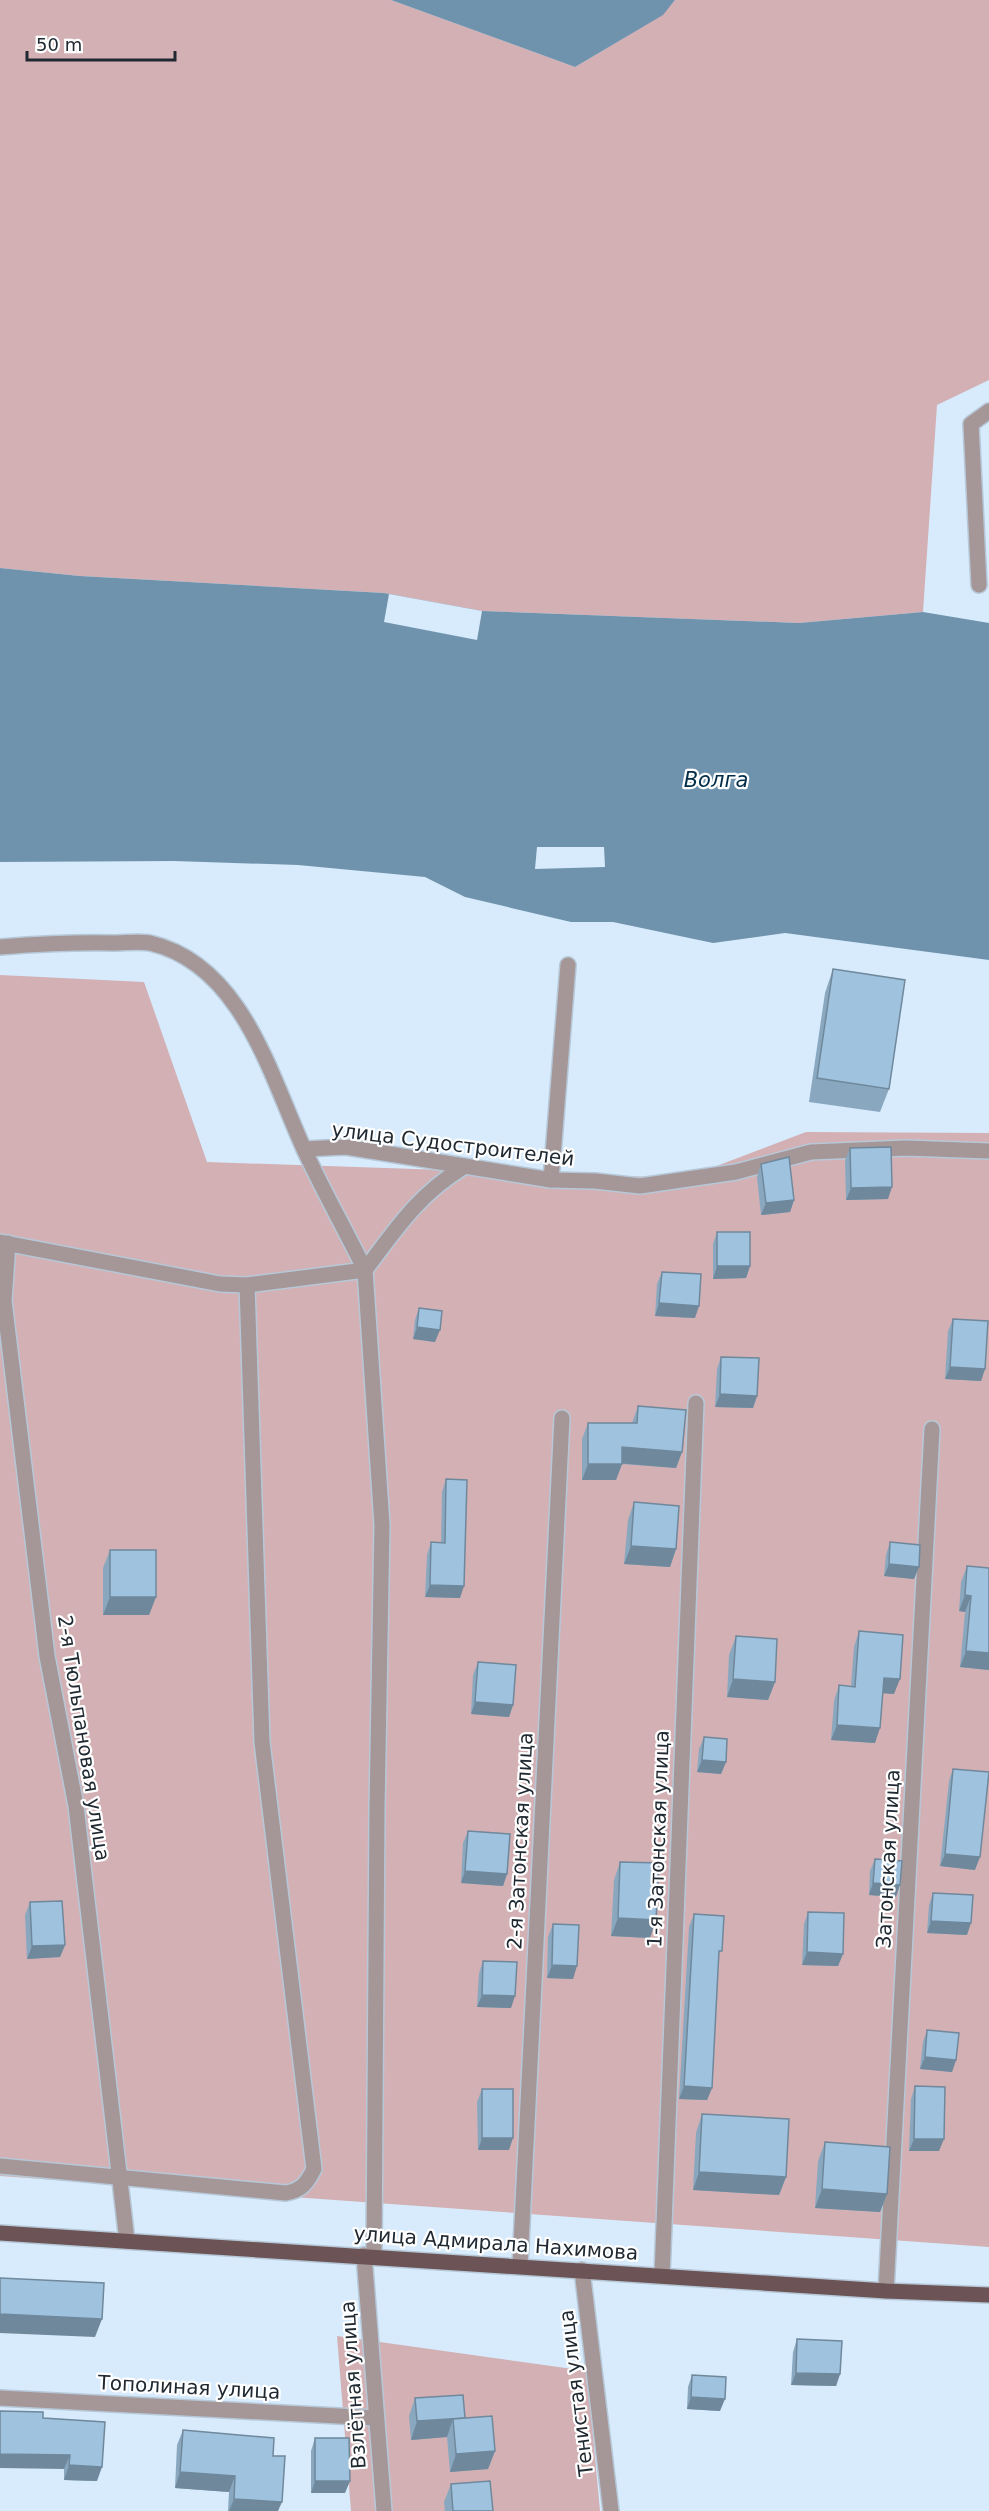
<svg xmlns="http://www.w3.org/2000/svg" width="989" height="2511" viewBox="0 0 989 2511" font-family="'DejaVu Sans',sans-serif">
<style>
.green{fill:#d3b0b4}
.water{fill:#7093ad}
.pier{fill:#d7ebfc}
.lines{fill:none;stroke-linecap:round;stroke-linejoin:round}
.minor-casing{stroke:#b6c8d7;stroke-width:18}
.major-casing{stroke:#b6c8d7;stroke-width:18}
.minor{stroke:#a59698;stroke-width:15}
.major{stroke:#6c5356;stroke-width:15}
.wall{fill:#89a8c0}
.shaded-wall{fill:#6f889c}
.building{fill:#9fc3df;stroke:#6f889c;stroke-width:1.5}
.labels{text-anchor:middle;stroke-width:4.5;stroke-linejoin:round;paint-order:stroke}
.street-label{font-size:20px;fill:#202931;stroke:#fff}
.water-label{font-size:21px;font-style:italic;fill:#002c48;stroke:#fff}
</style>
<rect width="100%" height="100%" fill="#d7ebfc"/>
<!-- green -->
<g class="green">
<polygon points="0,0 391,0 575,67 662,15 675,0 989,0 989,380 937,405 923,612 799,623 482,611 384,593 80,576 0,568"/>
<polygon points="0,975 144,982 207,1162 685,1178 806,1132 989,1133 989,2247 0,2176"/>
<polygon points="337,2336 587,2371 600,2511 351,2511"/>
</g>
<!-- water -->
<g class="water">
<polygon points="391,0 675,0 663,15 575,67"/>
<polygon points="0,568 80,576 384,593 482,611 799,623 923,612 989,623 989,960 785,933 713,943 613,922 571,922 465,897 425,877 298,865 174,861 0,862"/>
</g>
<!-- pier -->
<g class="pier">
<polygon points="389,594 482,611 477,640 384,622"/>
<polygon points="537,847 604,847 605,867 535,869"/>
</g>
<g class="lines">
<defs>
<g id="minor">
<polyline points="979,585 971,424 989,411"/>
<path d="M0,947C38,944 76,942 114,943C125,943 139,941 150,943C241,964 270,1074 303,1147C322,1189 345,1229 365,1270L247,1285L220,1284L0,1242"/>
<polyline points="304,1149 346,1147 551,1180 595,1181 640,1186 736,1172 811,1152 906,1148 989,1151"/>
<polyline points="551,1180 568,965"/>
<polyline points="8,1243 4,1301 47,1656 76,1806 127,2241"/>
<path d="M0,2166L286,2193C302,2190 307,2183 314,2169L262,1742L247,1285"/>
<polyline points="364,2255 384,2511"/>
<path d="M374,2256L377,1809L382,1525L365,1270C397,1228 417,1196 462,1168"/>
<polyline points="520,2265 562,1418"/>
<polyline points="582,2270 611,2511"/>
<polyline points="662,2276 696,1403"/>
<polyline points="886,2291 932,1429"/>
<polyline points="0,2398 376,2418"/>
</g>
<polyline id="major" points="0,2233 886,2291 989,2295"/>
</defs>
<!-- minor casing -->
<use href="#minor" class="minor-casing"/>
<!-- major casing -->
<use href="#major" class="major-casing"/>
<!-- minor -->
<use href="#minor" class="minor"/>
<!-- major -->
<use href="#major" class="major"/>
</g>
<!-- wall -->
<g class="wall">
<polygon points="833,969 889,1089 880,1112 809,1102 825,993"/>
<polygon points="850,1148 888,1199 846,1200 845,1160"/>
<polygon points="761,1164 794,1200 790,1212 761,1215 757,1177"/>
<polygon points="717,1232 750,1266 746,1278 713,1279 713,1244"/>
<polygon points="662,1272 695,1318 655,1316 657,1284"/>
<polygon points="419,1308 435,1342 413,1339 415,1320"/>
<polygon points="953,1319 985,1369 981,1381 945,1379 948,1331"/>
<polygon points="721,1357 757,1396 753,1408 715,1407 717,1369"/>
<polygon points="638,1406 682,1452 676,1468 622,1464 616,1480 582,1480 582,1439 588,1423 632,1423"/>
<polygon points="446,1479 460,1598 425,1597 427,1555 431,1542 441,1543 442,1492"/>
<polygon points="634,1502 676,1549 670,1567 624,1564 628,1520"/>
<polygon points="890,1542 914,1579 884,1576 886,1555"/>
<polygon points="110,1550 156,1597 149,1615 103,1615 103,1568"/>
<polygon points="967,1566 989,1670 960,1667 965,1612 959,1611 961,1582"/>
<polygon points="859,1631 894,1694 883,1693 875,1743 831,1740 834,1701 839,1685 851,1686 854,1647"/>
<polygon points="736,1636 775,1682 768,1700 727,1697 729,1655"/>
<polygon points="478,1662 513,1705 509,1717 471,1714 473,1675"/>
<polygon points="704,1737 726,1762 721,1774 697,1772 699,1749"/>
<polygon points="953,1769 975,1870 940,1866 949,1781"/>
<polygon points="468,1831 507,1874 503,1886 461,1883 463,1843"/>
<polygon points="875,1859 896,1897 869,1895 870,1871"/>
<polygon points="620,1862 650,1938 611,1936 614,1880"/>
<polygon points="933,1893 967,1935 927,1933 929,1905"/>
<polygon points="30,1902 65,1945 60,1957 27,1959 25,1915"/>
<polygon points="808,1912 843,1954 838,1966 802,1965 804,1924"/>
<polygon points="694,1914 718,1962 712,2088 707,2100 679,2099 689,1927"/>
<polygon points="553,1924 573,1979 547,1978 548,1937"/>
<polygon points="483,1961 511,2008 477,2007 479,1973"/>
<polygon points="927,2030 956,2060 952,2072 920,2069 923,2042"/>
<polygon points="915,2086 939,2151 909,2151 911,2099"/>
<polygon points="482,2089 509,2150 478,2150 477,2102"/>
<polygon points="702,2114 786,2177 779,2195 693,2190 696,2133"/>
<polygon points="825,2142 887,2194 880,2212 815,2208 818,2161"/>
<polygon points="797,2339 840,2374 836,2386 791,2385 793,2352"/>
<polygon points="692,2375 720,2411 687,2409 688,2387"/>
<polygon points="415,2398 465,2418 495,2451 488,2469 450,2472 447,2437 411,2440 409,2416"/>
<polygon points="43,2418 97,2481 64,2480 64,2469"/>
<polygon points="183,2430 278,2511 228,2511 229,2492 175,2488 177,2445"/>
<polygon points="315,2438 345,2493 311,2493 311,2451"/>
<polygon points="451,2484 493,2511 445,2511 444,2502"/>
</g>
<!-- shaded-wall -->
<g class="shaded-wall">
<polygon points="892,1187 888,1199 846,1200 851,1188"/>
<polygon points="794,1200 790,1212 761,1215 766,1203"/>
<polygon points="717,1266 750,1266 746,1278 713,1279"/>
<polygon points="659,1303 699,1306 695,1318 655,1316"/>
<polygon points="417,1327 440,1330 435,1342 413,1339"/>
<polygon points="950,1367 985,1369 981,1381 945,1379"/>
<polygon points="720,1394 757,1396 753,1408 715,1407"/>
<polygon points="622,1447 682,1452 676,1468 616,1463"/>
<polygon points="588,1464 622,1464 616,1480 582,1480"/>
<polygon points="631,1546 676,1549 670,1567 624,1564"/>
<polygon points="889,1564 919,1567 914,1579 884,1576"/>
<polygon points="430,1585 464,1586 460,1598 425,1597"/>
<polygon points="965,1595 971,1596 965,1612 959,1611"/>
<polygon points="110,1597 156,1597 149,1615 103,1615"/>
<polygon points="966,1651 989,1653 989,1670 960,1667"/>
<polygon points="884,1678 900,1679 894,1694 878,1693"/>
<polygon points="733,1679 775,1682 768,1700 727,1697"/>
<polygon points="475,1702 513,1705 509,1717 471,1714"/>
<polygon points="837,1725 880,1728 875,1743 831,1740"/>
<polygon points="702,1760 726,1762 721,1774 697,1772"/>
<polygon points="945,1854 980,1857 975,1870 940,1866"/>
<polygon points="465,1871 507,1874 503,1886 461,1883"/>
<polygon points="873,1883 900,1885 896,1897 869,1895"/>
<polygon points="618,1918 656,1920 650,1938 611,1936"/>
<polygon points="931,1921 971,1923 967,1935 927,1933"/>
<polygon points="65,1945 60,1957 27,1959 32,1946"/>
<polygon points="807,1952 843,1954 838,1966 802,1965"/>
<polygon points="552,1965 577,1966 573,1979 547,1978"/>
<polygon points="482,1995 515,1996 511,2008 477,2007"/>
<polygon points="925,2057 956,2060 952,2072 920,2069"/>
<polygon points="684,2086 712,2088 707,2100 679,2099"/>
<polygon points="482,2138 513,2138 509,2150 478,2150"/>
<polygon points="914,2139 944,2139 939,2151 909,2151"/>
<polygon points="699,2172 786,2177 779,2195 693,2190"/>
<polygon points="822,2189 887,2194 880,2212 815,2208"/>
<polygon points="0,2314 102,2319 95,2337 0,2333"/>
<polygon points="796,2373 840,2374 836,2386 791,2385"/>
<polygon points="691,2397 725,2399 720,2411 687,2409"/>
<polygon points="465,2418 453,2419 447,2437 411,2440 417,2421"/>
<polygon points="495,2451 488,2469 450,2472 456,2454"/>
<polygon points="0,2454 70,2455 64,2469 0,2468"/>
<polygon points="69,2465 102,2467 97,2481 64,2480"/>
<polygon points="180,2472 235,2476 229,2492 175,2488"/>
<polygon points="315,2481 350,2481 345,2493 311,2493"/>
<polygon points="234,2499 282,2502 278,2511 229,2511"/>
</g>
<!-- building -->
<g class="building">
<polygon points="833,969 905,980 889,1089 817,1078"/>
<polygon points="891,1147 892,1187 851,1188 850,1148"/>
<polygon points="789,1157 794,1200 766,1203 761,1164"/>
<rect x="717" y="1232" width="33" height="34"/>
<polygon points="662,1272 701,1274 699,1306 659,1303"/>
<polygon points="419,1308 442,1311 440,1330 417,1327"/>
<polygon points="953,1319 988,1321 985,1369 950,1367"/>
<polygon points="721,1357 759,1358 757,1396 720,1394"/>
<polygon points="638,1406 686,1410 682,1452 622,1447 622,1464 588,1464 588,1423 637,1423"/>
<polygon points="446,1479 467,1480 464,1586 430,1585 431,1542 445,1543"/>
<polygon points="634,1502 679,1506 676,1549 631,1546"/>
<polygon points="890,1542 920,1545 919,1567 889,1564"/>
<rect x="110" y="1550" width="46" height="47"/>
<polygon points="967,1566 989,1568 989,1653 966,1651 971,1596 965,1595"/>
<polygon points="859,1631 903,1635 900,1679 884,1678 880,1728 837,1725 839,1685 855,1687"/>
<polygon points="736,1636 777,1639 775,1682 733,1679"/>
<polygon points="478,1662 516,1665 513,1705 475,1702"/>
<polygon points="704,1737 727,1739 726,1762 702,1760"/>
<polygon points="953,1769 989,1772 980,1857 945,1854"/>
<polygon points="468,1831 510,1834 507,1874 465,1871"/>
<polygon points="875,1859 902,1861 900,1885 873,1883"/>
<polygon points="620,1862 659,1863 656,1920 618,1918"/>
<polygon points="933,1893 973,1895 971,1923 931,1921"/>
<polygon points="62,1901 65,1945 32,1946 30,1902"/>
<polygon points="808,1912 844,1913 843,1954 807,1952"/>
<polygon points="694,1914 724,1916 722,1951 719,1951 712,2088 684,2086"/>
<polygon points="553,1924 579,1925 577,1966 552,1965"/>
<polygon points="483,1961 517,1962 515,1996 482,1995"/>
<polygon points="927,2030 959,2033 956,2060 925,2057"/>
<polygon points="915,2086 945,2087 944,2139 914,2139"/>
<rect x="482" y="2089" width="31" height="49"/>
<polygon points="702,2114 789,2119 786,2177 699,2172"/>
<polygon points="825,2142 890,2147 887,2194 822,2189"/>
<polygon points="0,2278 104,2283 102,2319 0,2314"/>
<polygon points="797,2339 842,2341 840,2374 796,2373"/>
<polygon points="692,2375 726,2377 725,2399 691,2397"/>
<polygon points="463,2395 465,2418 417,2421 415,2398"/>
<polygon points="0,2411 43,2412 43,2418 105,2422 102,2467 69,2465 70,2455 0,2454"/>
<polygon points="492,2416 495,2451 456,2454 453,2419"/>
<polygon points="183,2430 274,2438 273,2456 285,2456 282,2502 234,2499 235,2476 180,2472"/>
<polygon points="315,2438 349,2438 350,2481 315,2481"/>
<polygon points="490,2481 493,2511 453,2511 451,2484"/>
</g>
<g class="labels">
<!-- street labels -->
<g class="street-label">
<text transform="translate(453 1144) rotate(7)" y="7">улица Судостроителей</text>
<text transform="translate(84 1738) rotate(81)" y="7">2-я Тюльпановая улица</text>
<text transform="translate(658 1839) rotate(-88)" y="7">1-я Затонская улица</text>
<text transform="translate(520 1841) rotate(-87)" y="7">2-я Затонская улица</text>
<text transform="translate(888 1859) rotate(-87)" y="7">Затонская улица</text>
<text transform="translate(496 2243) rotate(4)" y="7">улица Адмирала Нахимова</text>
<text transform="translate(353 2385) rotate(-94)" y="7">Взлётная улица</text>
<text transform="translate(189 2387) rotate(3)" y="7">Тополиная улица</text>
<text transform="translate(576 2393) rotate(-97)" y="7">Тенистая улица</text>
</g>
<!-- water labels -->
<g class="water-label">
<text x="716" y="787">Волга</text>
</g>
</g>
<!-- scale -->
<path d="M27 51v9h148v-9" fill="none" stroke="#202931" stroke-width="3"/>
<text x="36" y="51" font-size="18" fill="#202931" stroke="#ffffff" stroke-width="4.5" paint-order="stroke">50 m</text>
</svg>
